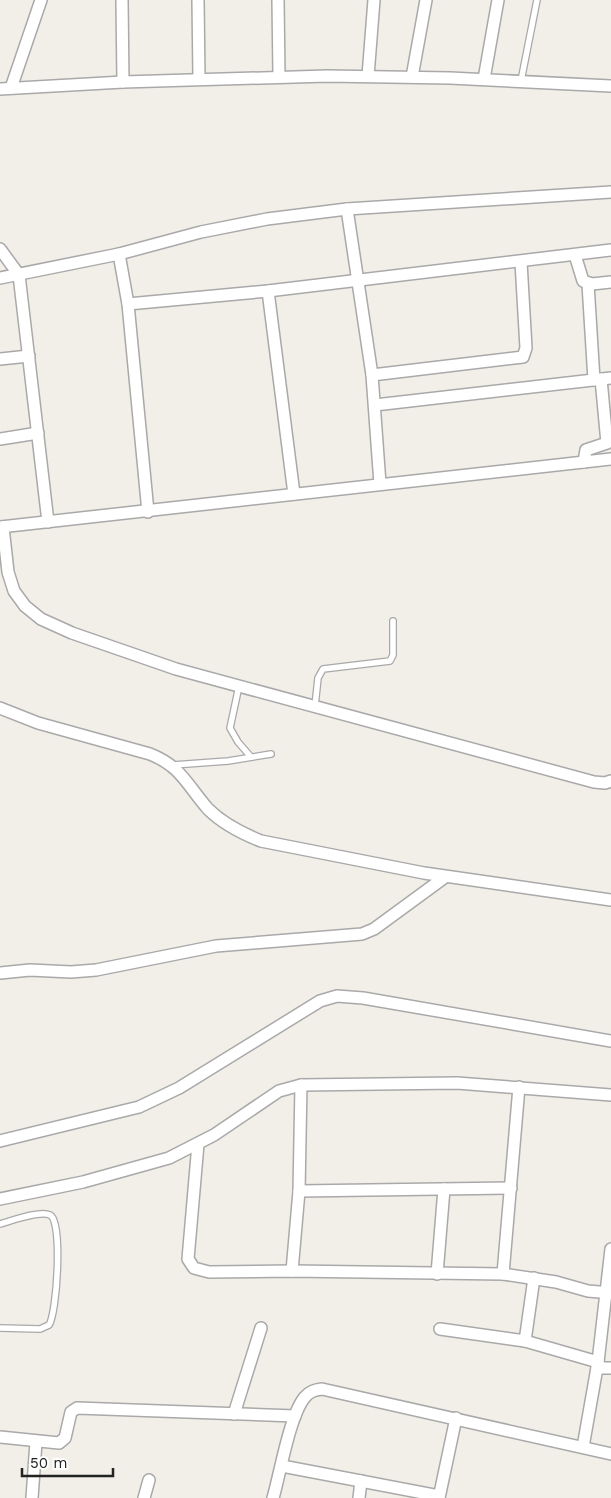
<svg xmlns="http://www.w3.org/2000/svg" width="611" height="1498" viewBox="0 0 611 1498" font-family="'Work Sans',sans-serif">
<style>
.lines{fill:none;stroke-linecap:round;stroke-linejoin:round}
.service-casing{stroke:#a9a9a9;stroke-width:8}
.minor-casing{stroke:#a9a9a9;stroke-width:14}
.service{stroke:#fff;stroke-width:5.5}
.minor{stroke:#fff;stroke-width:11}
</style>
<rect width="100%" height="100%" fill="#f2efe9"/>
<g class="lines">
<defs>
<g id="service">
<polyline points="521,81 537,0"/>
<polyline points="239,686 230,728 238,742 251,757"/>
<polyline points="315,706 318,678 323,669 390,661 393,655 393,621"/>
<polyline points="173,765 228,761 271,754"/>
<path d="M0,1224C11,1221 40,1210 50,1215C63,1221 57,1313 49,1325L40,1329L0,1328"/>
</g>
<g id="minor">
<polyline points="122,0 123,82"/>
<polyline points="198,0 199,79"/>
<polyline points="278,0 279,77"/>
<polyline points="368,76 374,0"/>
<polyline points="412,77 426,0"/>
<polyline points="484,79 498,0"/>
<polyline points="11,88 41,0"/>
<polyline points="0,89 123,82 327,76 450,78 611,86"/>
<polyline points="347,209 372,375 380,484"/>
<polyline points="0,249 19,275 48,522"/>
<polyline points="119,254 128,304 148,512"/>
<polyline points="575,255 583,281 592,284 611,282"/>
<polyline points="0,278 119,254 201,232 267,219 347,209 611,192"/>
<polyline points="588,284 594,380"/>
<polyline points="268,291 294,494"/>
<polyline points="128,304 268,291 611,250"/>
<polyline points="0,359 29,356"/>
<polyline points="372,375 523,357 526,348 521,262"/>
<polyline points="375,405 611,378"/>
<polyline points="0,439 38,433"/>
<polyline points="584,462 586,450 607,443 601,379"/>
<polyline points="0,527 611,459"/>
<polyline points="3,527 8,572 14,591 25,606 41,619 72,633 176,669 594,782 605,783 611,781"/>
<path d="M0,708L38,723L150,754C182,767 186,784 208,809C223,824 241,833 261,841L424,873L611,900"/>
<polyline points="0,973 30,970 71,972 96,970 216,946 362,934 374,929 445,877"/>
<polyline points="0,1141 139,1107 179,1088 320,1001 337,996 363,998 611,1041"/>
<polyline points="198,1144 188,1259 194,1268 209,1272 292,1271 503,1274 556,1282 588,1291 611,1293"/>
<polyline points="299,1191 511,1188"/>
<polyline points="0,1199 83,1182 169,1158 214,1135 279,1091 301,1085 457,1083 611,1095"/>
<polyline points="292,1271 299,1191 301,1085"/>
<polyline points="437,1274 444,1189"/>
<polyline points="503,1274 519,1087"/>
<polyline points="440,1329 525,1341 598,1362"/>
<polyline points="525,1341 534,1278"/>
<polyline points="597,1368 611,1368"/>
<polyline points="234,1414 261,1328"/>
<polyline points="0,1437 59,1443 65,1438 71,1412 77,1408 295,1416"/>
<polyline points="583,1447 598,1362 611,1249"/>
<polyline points="282,1466 439,1496"/>
<polyline points="32,1498 36,1442"/>
<polyline points="144,1498 149,1480"/>
<path d="M273,1498C280,1474 290,1414 305,1397C310,1391 315,1390 322,1389L611,1454"/>
<polyline points="359,1498 361,1481"/>
<polyline points="439,1498 456,1418"/>
</g>
</defs>
<!-- service casing -->
<use href="#service" class="service-casing"/>
<!-- minor casing -->
<use href="#minor" class="minor-casing"/>
<!-- service -->
<use href="#service" class="service"/>
<!-- minor -->
<use href="#minor" class="minor"/>
</g>
<!-- scale -->
<path d="M22 1468v8h91v-8" fill="none" stroke="#222222" stroke-width="2.5"/>
<text x="30" y="1468" font-size="15" fill="#222222" stroke="#ffffff" stroke-width="4" paint-order="stroke">50 m</text>
</svg>
